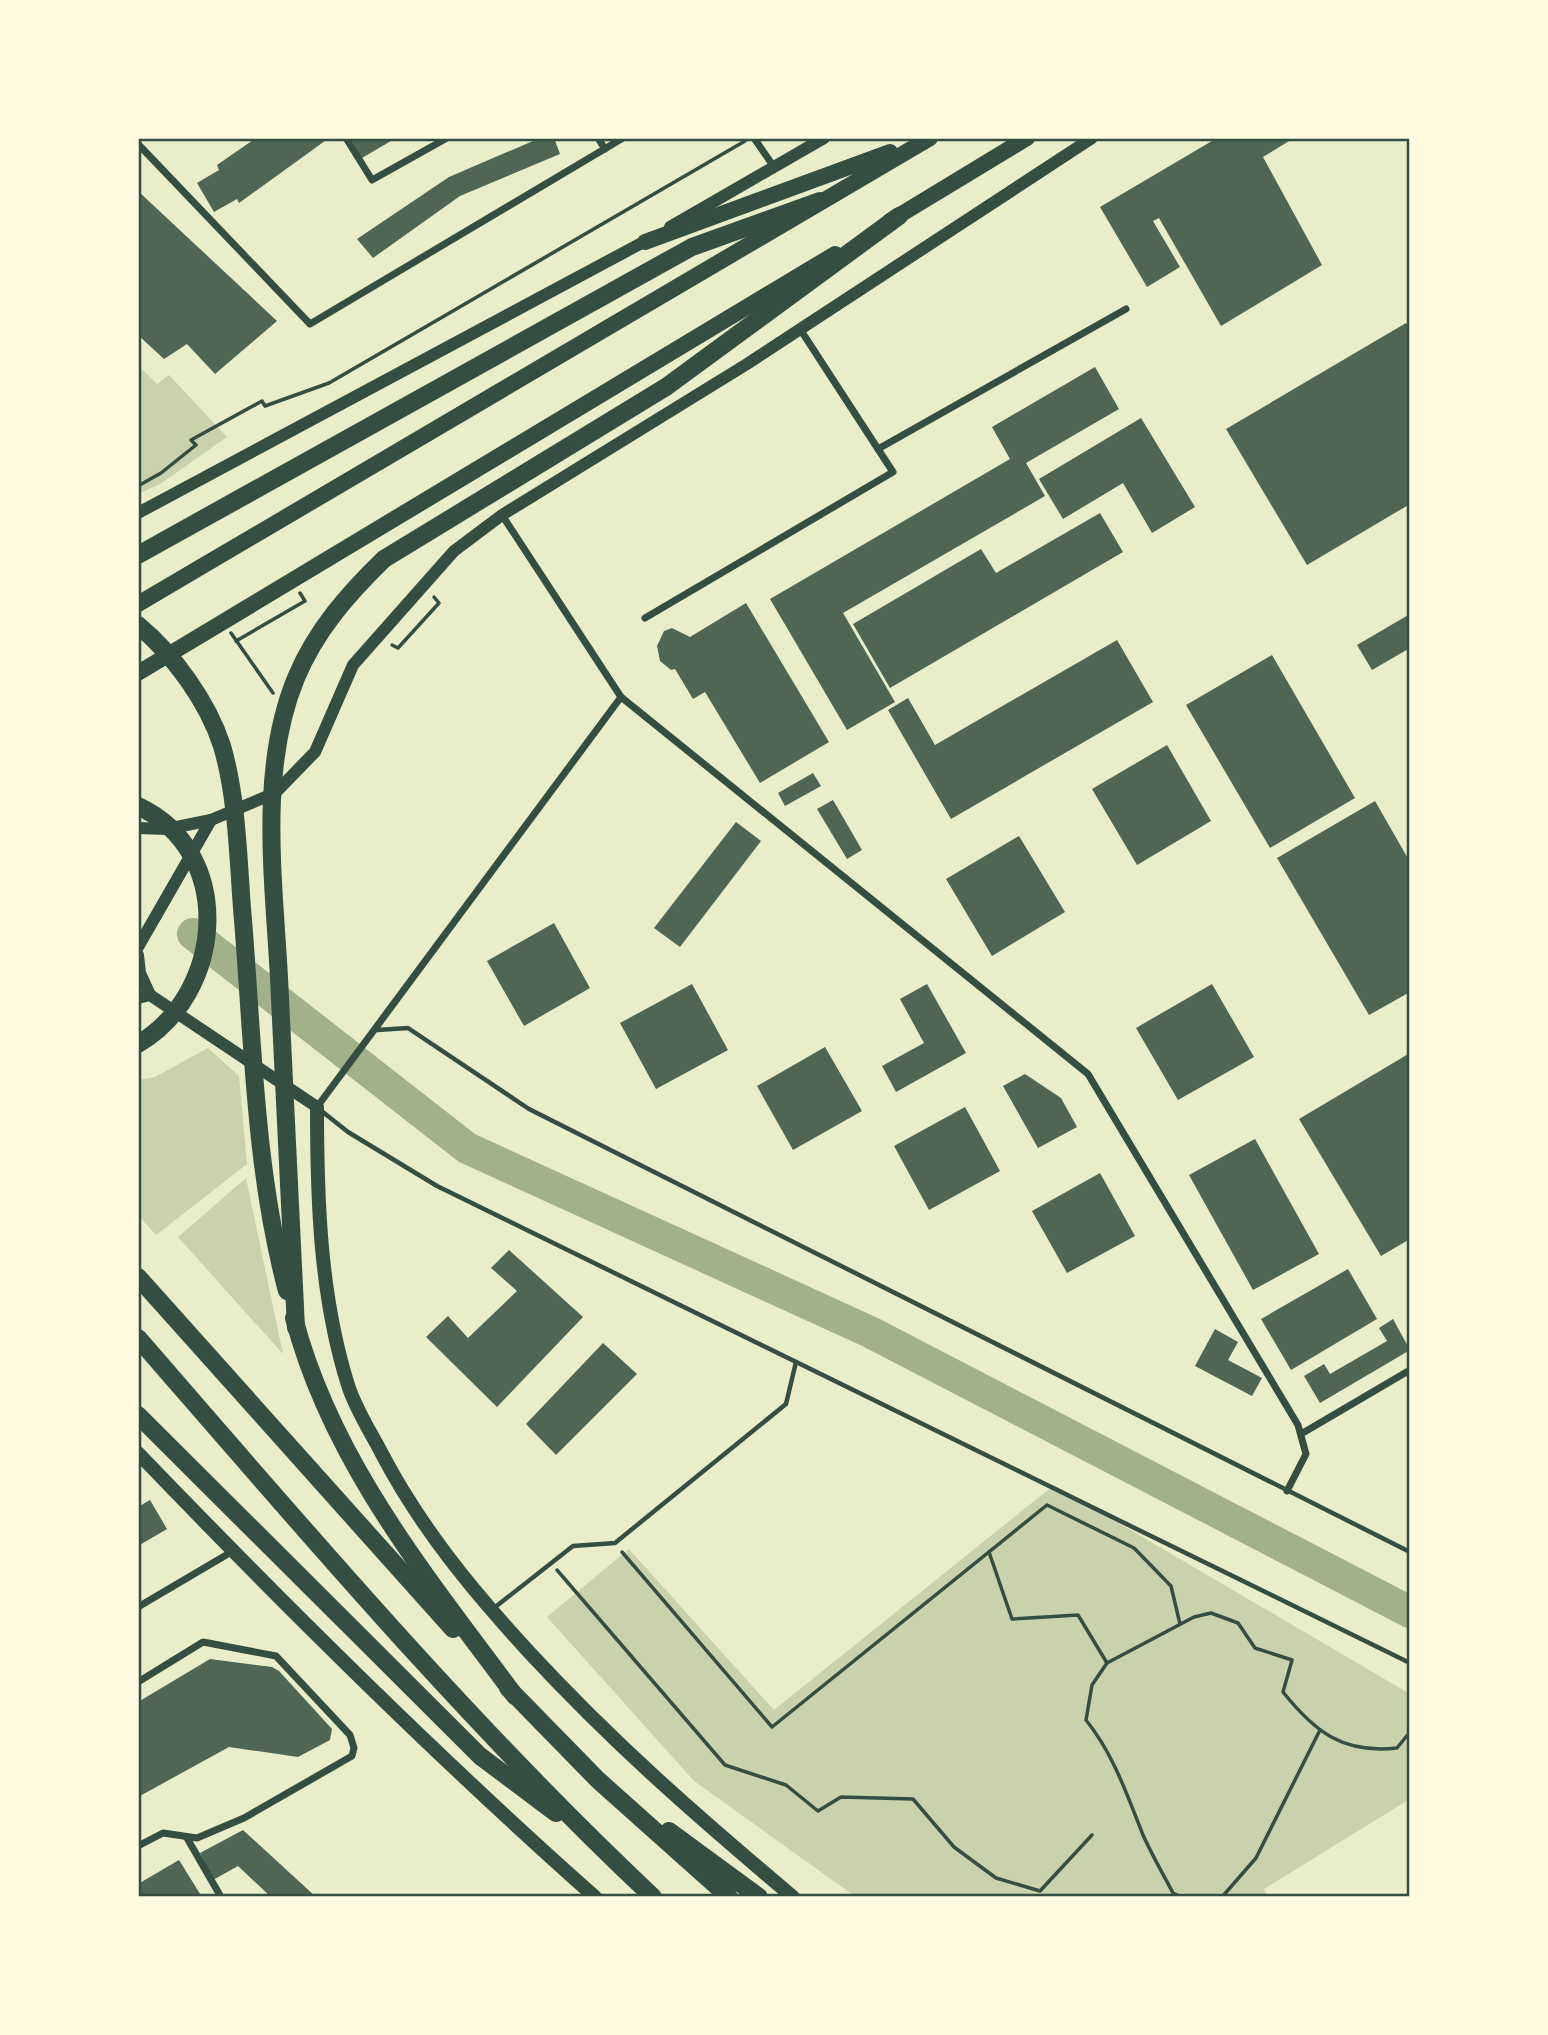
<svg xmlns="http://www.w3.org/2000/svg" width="1548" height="2035" viewBox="0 0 1548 2035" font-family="'Work Sans',sans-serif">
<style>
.green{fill:#cad2ad}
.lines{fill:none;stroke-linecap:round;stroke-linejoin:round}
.river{stroke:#a3b18a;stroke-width:32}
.building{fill:#4f6655}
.path{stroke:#344e41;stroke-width:3.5}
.service{stroke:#344e41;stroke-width:4.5}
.minor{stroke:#344e41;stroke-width:7}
.tertiary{stroke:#344e41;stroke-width:12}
.primary{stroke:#344e41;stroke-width:14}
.trunk{stroke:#344e41;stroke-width:16}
.motorway{stroke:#344e41;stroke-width:18}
.neatline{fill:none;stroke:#344e41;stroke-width:2.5}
</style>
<rect width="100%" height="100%" fill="#e9edc9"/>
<!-- green -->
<g class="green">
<polygon points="138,365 157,384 169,375 227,437 160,484 138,494"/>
<polygon points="208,1048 239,1076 247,1164 156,1235 138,1215 138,1080 155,1077"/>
<polygon points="246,1178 283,1354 178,1237"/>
<polygon points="1054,1485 1410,1694 1410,1799 1264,1889 1268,1897 856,1897 694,1781 547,1617 629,1549 774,1710"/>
</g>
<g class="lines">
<!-- river -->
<polyline class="river" points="193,934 467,1148 870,1332 1410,1612"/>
</g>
<!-- building -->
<g class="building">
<polygon points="256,138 329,138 239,203 237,199 214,212 197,183 219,170 217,165"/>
<polygon points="350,138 396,138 362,158"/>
<polygon points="540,138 554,138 560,154 460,196 373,258 357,239 449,177"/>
<polygon points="1217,138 1294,138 1263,157 1322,265 1221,326 1159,218 1153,221 1180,267 1147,287 1100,207"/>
<polygon points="138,191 277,321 215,374 187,344 164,359 138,335"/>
<polygon points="1406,323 1410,328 1410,504 1307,565 1226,429"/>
<polygon points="1095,367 1119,409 1026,463 1045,496 843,613 895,702 847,730 770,599 1010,459 992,427"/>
<polygon points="1141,418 1195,507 1152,533 1123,483 1063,519 1039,479"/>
<polygon points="1100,513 1123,552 890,688 853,624 981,549 996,573"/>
<polygon points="746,603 829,742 760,783 705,692 693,699 675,669 671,670 660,661 657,646 664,631 672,628 690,637"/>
<polygon points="1410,614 1410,648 1372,670 1357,645"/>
<polygon points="1117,640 1153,702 951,819 888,710 908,698 935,745"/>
<polygon points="1272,655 1355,798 1270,848 1186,705"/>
<polygon points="1167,745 1211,821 1137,865 1092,789"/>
<polygon points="813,773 821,786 785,806 778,793"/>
<polygon points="833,800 862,850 847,859 817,809"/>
<polygon points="1375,801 1410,862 1410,992 1369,1015 1277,858"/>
<polygon points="736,822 761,841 680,947 654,928"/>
<polygon points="1019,836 1065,912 992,956 946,879"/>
<polygon points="554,923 590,988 524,1026 487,961"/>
<polygon points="692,984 728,1050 656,1089 620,1023"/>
<polygon points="927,984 966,1053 896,1092 882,1066 924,1043 900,999"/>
<polygon points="1212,984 1254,1057 1178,1100 1136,1028"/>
<polygon points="825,1047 862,1111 793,1150 757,1086"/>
<polygon points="1410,1053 1410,1239 1381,1256 1299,1119"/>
<polygon points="1025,1074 1061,1098 1077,1127 1038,1148 1003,1086"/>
<polygon points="965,1107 1000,1171 929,1210 894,1146"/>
<polygon points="1255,1139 1319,1254 1253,1290 1189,1175"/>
<polygon points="1100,1173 1135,1236 1067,1273 1032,1211"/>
<polygon points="509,1250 583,1317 497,1407 426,1337 448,1316 468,1338 517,1291 491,1268"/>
<polygon points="1348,1269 1377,1319 1291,1370 1261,1319"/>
<polygon points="1393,1319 1410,1350 1320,1403 1304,1376 1324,1364 1330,1374 1387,1341 1379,1328"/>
<polygon points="1215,1329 1238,1342 1228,1360 1262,1378 1252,1396 1195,1366"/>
<polygon points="603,1343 637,1374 556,1455 526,1424"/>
<polygon points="150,1500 167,1529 138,1546 138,1507"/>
<polygon points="210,1659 272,1667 279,1671 332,1729 330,1740 298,1757 229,1747 138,1797 138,1702"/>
<polygon points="243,1830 316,1897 271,1897 238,1866 213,1880 200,1853"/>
<polygon points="179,1860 202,1897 138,1897 138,1884"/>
</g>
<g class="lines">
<!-- path -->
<g class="path">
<polyline points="138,486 161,473 196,445 191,440 262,401 265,406 329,383 745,141"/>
<polyline points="231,633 273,693"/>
<polyline points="236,641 305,601 300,593"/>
<polyline points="392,645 398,648 439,603 434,597"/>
<polyline points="622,1552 772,1727 1047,1505 1134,1548 1171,1586 1180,1624"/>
<polyline points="989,1552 1012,1619 1078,1615 1107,1663"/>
<polyline points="557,1570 725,1765 786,1785 818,1811 841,1797 913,1799 954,1847 996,1878 1040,1891 1092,1835"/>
<path d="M1181,1897L1173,1893C1163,1874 1152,1855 1143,1835C1127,1795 1114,1755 1086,1720L1092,1685L1107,1663L1194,1617L1211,1613L1238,1623L1255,1648L1292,1660L1283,1692C1315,1732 1343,1754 1397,1748L1410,1732"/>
<polyline points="1222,1897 1256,1858 1320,1730"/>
</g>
<!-- service -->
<g class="service">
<polyline points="377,1030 408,1028 529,1109 1410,1552"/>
<polyline points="319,1109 348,1132 437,1186 1410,1663"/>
<polyline points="494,1608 573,1546 615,1543 786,1404 796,1362"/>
</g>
<!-- minor -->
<g class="minor">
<polyline points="346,138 372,180 447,138"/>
<polyline points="598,138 605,149"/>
<polyline points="754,138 774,167"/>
<polyline points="138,144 310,324 623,138"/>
<polyline points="800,329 878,449"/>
<polyline points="502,515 621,697 1088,1074 1298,1425 1306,1454 1287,1491"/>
<polyline points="645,618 893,472 878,449 1126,309"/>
<polyline points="317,1107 621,697"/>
<polyline points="1301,1434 1410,1370"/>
<polyline points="138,1607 233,1551"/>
<polyline points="138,1682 203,1642 276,1656 350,1735 354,1748 352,1756 244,1818 197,1838 163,1833 138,1846"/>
<polyline points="187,1838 221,1897"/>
</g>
<!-- tertiary -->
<g class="tertiary">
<polyline points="670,227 824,138"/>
<polyline points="138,513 651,238"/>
<polyline points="138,828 167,829 211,820 275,793 315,752 353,665 454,551 502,515 747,364 1092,138"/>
<polyline points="138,947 211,820"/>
<polyline points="138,955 140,973 150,995"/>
<polyline points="138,998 150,995 317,1107"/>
</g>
<!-- primary -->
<g class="primary">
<path d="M317,1107C317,1201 320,1296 348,1385C355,1408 370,1431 381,1452C420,1527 472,1590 529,1652C613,1743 698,1817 793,1897"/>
<path d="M138,1453C285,1606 436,1756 595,1897"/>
</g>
<!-- trunk -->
<g class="trunk">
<polyline points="890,221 1027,138"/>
<polyline points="645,242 890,152"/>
<polyline points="138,604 930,138"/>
<polyline points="138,673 835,254"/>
</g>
<!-- motorway -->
<g class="motorway">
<polyline points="138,555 692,247 820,201"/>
<path d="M138,625C173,654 208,702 222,746C237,797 238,856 242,908C253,1036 254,1168 287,1291"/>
<path d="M138,806C236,852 225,993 138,1044"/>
<polyline points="138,1277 453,1629"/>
<path d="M294,1318C332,1463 428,1578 515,1696"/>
<path d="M296,1328C290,1211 284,1094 279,978C274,881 258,770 296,678C316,630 348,594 384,559L666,387L899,216"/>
<path d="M138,1338C304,1529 468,1723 653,1897"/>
<polyline points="138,1415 480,1756 556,1813"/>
<polyline points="508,1688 598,1780 729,1897"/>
<polyline points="669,1831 759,1897"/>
</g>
</g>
<!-- border -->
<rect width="1548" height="2035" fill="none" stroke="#fefae0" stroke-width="280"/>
<rect x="140" y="140" width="1268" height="1755" class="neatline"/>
</svg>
